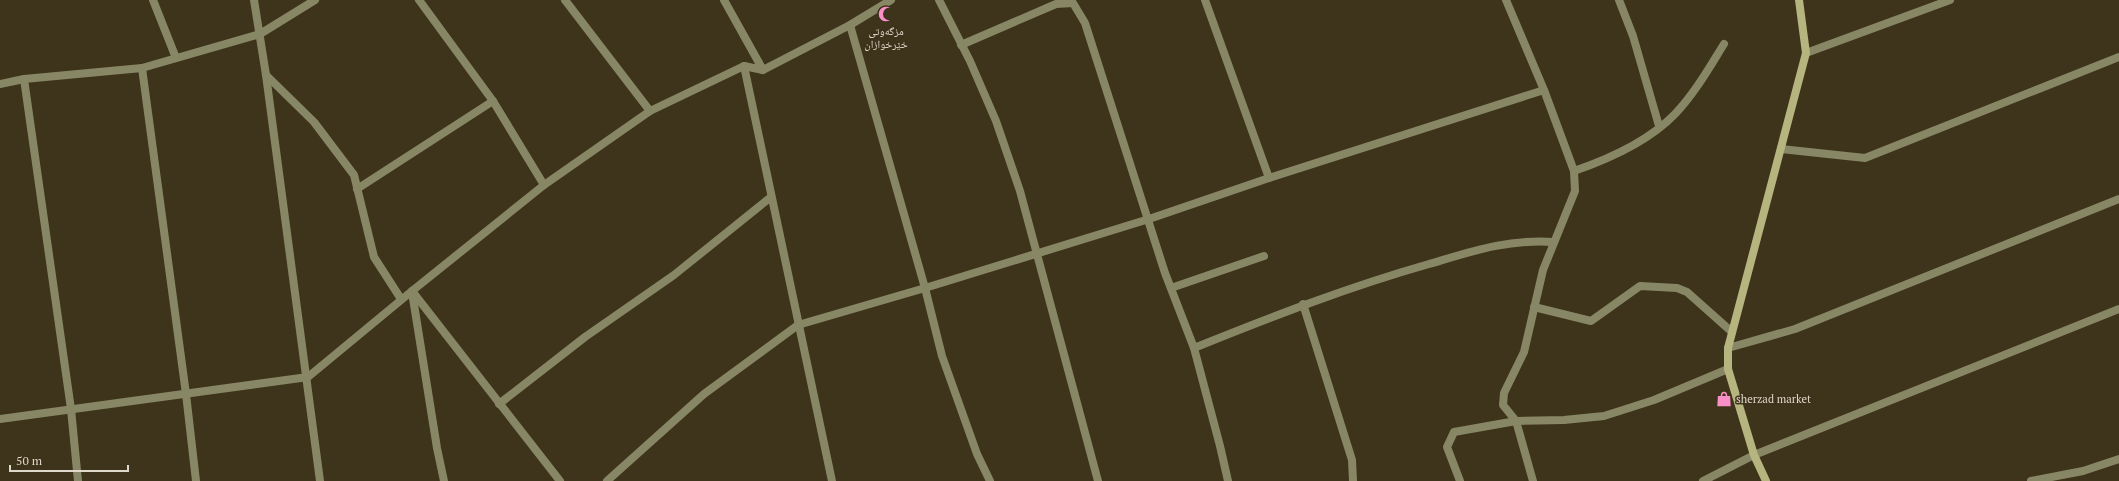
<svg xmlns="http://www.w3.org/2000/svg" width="2119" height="481" viewBox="0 0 2119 481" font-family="'PT Serif','Noto Naskh Arabic',serif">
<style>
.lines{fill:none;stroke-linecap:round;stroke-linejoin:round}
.street{stroke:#888765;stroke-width:8}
.secondary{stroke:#b6b57f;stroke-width:8}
.labels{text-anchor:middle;stroke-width:3;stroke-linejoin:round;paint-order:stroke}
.poi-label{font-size:11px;fill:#dfd9cb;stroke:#3e331b}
</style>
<rect width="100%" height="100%" fill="#3e331b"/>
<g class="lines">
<!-- street -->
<g class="street">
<polyline points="153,0 176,58"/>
<polyline points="254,0 266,75 320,481"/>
<polyline points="419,0 493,101 544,185"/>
<polyline points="565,0 650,111"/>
<polyline points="724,0 763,70"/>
<polyline points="939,0 970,61 996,121 1020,191 1098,481"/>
<polyline points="1205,0 1269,178"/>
<polyline points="1506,0 1544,90 1574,171 1575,191 1543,270 1524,352 1504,393 1503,405 1516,421 1533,481"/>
<polyline points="1619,0 1633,36 1659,126"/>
<polyline points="850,25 925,288 942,356 977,454 990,481"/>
<polyline points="961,45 1056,4 1073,3 1085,23 1165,273 1194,348 1220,446 1228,481"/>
<polyline points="1806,53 1950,0"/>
<polyline points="744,66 832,481"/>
<polyline points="142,68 186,394 196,481"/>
<polyline points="266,75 314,122 354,175 374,257 401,299"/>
<polyline points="24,79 71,409 78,481"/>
<polyline points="0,84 24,79 142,68 260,34 315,0"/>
<polyline points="1781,149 1865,158 2119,57"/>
<path d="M1574,171C1609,159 1649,141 1675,114C1695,93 1709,68 1724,44"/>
<polyline points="357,189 493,101"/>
<polyline points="1171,288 1264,256"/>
<polyline points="412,291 560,481"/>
<polyline points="412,292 437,448 444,481"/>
<polyline points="1303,304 1352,460 1353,481"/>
<polyline points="1534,307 1591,321 1640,286 1677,288 1687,292 1732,332"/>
<path d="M1194,348C1271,317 1348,287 1429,264C1473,251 1507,239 1554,242"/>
<polyline points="1728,348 1795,329 2119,199"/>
<polyline points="499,404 585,337 674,275 771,197"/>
<polyline points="0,419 308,377 412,291 544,185 650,111 744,66 763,70 850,25 891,0"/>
<polyline points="607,481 704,394 798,325 925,288 1149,219 1269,178 1544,90"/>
<polyline points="1460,481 1447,447 1454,432 1516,421 1564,420 1604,416 1654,400 1728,369"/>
<polyline points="1703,481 1754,455 2119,309"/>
<polyline points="2031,481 2083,471 2119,459"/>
</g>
<!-- secondary -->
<polyline class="secondary" points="1766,481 1754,455 1728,369 1728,348 1806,53 1799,0"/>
</g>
<!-- icons -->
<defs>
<symbol id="mosque-bare" viewBox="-9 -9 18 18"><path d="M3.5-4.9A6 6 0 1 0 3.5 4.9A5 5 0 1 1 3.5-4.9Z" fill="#fa8fc8" stroke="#3e331b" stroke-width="2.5" paint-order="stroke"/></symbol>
<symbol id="shop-bare" viewBox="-9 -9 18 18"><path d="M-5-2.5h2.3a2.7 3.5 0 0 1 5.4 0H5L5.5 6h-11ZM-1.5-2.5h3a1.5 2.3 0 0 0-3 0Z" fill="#fa8fc8" stroke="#3e331b" stroke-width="2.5" paint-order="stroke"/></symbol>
</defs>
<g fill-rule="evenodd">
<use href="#mosque-bare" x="875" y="3" width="22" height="22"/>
<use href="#shop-bare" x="1713" y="388" width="22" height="22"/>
</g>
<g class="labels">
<!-- poi labels -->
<g class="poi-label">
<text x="886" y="35">مزگەوتی<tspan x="886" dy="13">خێرخوازان</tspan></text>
<text x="1736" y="403" text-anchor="start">sherzad market</text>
</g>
</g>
<!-- scale -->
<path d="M10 465v6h118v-6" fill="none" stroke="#dfd9cb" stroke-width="2"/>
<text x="16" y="465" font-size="12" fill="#dfd9cb" stroke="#3e331b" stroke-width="3" paint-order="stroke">50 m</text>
</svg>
